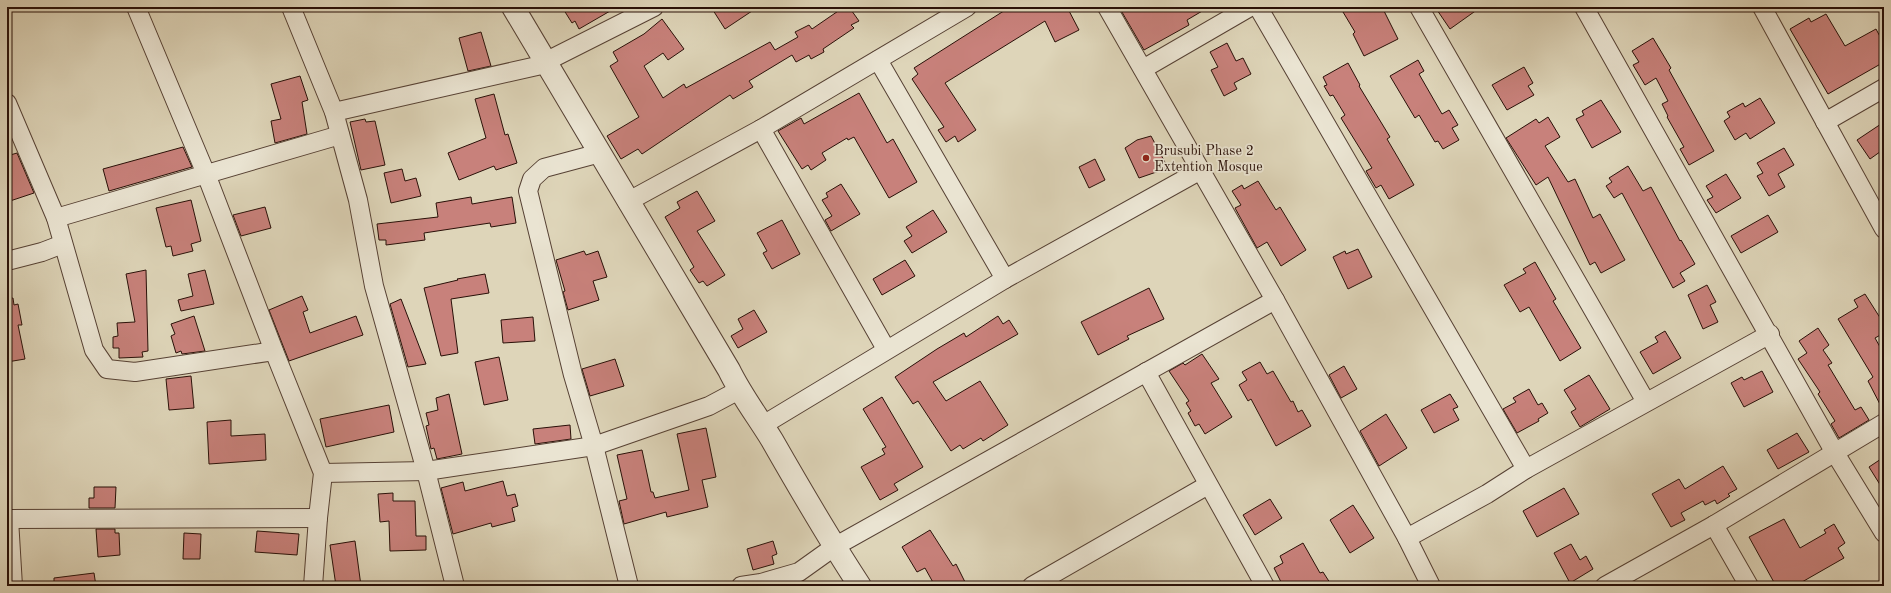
<svg xmlns="http://www.w3.org/2000/svg" width="1891" height="593" viewBox="0 0 1891 593" font-family="'Old Standard TT',serif">
<style>
.building{fill:#c8817b;stroke:#291008}
.lines{fill:none;stroke-linecap:round;stroke-linejoin:round}
.minor-casing{stroke:#564134;stroke-width:20}
.tertiary-casing{stroke:#564134;stroke-width:24}
.minor{stroke:#eae4d2;stroke-width:18}
.tertiary{stroke:#eae4d2;stroke-width:22}
.poi-dot{fill:#8f2418;stroke:#eae4d2;stroke-width:1.5}
.labels{text-anchor:middle;stroke-width:3.5;stroke-linejoin:round;paint-order:stroke}
.poi-label{font-size:14px;fill:#291008;stroke:#eae4d2;text-anchor:start}
</style>
<rect width="100%" height="100%" fill="#ded5b9"/>
<filter id="stains"><feTurbulence type="fractalNoise" baseFrequency=".005" numOctaves="4"/><feColorMatrix values="0 0 0 0 .2 0 0 0 0 .09 0 0 0 0 .02 0 0 0 .5 -.17"/></filter>
<radialGradient id="worn" r=".72"><stop offset=".6" stop-color="#630" stop-opacity="0"/><stop offset="1" stop-color="#630" stop-opacity=".3"/></radialGradient>
<!-- building -->
<g class="building">
<polygon points="562,7 617,7 579,29 575,21 572,23"/>
<polygon points="711,7 758,7 725,29"/>
<polygon points="844,7 849,7 859,21 851,25 854,28 823,49 824,52 811,59 809,55 796,62 792,55 749,81 753,87 733,99 730,95 642,154 638,149 621,159 607,136 639,117 610,66 618,61 613,52 644,34 662,19 684,49 668,60 663,53 644,66 663,98 684,84 686,88 770,42 775,50 798,37 795,32 809,25 812,29"/>
<polygon points="1010,7 1067,7 1079,30 1055,42 1045,21 945,83 976,130 958,142 955,136 946,142 938,130 944,127 912,79 918,74 914,68"/>
<polygon points="1119,7 1209,7 1187,20 1189,25 1144,50"/>
<polygon points="1340,7 1382,7 1398,39 1364,56 1353,34 1355,32"/>
<polygon points="1435,7 1481,7 1450,29"/>
<polygon points="1826,14 1845,46 1876,29 1884,44 1884,62 1828,94 1790,29 1809,18 1811,22"/>
<polygon points="481,32 491,66 468,71 459,38"/>
<polygon points="1653,38 1671,68 1669,70 1714,151 1689,165 1680,149 1684,147 1667,117 1668,116 1662,104 1668,101 1656,78 1645,85 1633,65 1639,62 1632,51"/>
<polygon points="1227,43 1236,61 1243,58 1251,74 1234,83 1237,89 1224,96 1211,70 1218,67 1210,52"/>
<polygon points="1418,60 1424,71 1419,74 1442,114 1449,110 1458,125 1452,128 1459,140 1443,149 1438,141 1435,142 1419,115 1415,118 1390,76"/>
<polygon points="1348,63 1360,85 1359,86 1390,137 1387,139 1414,185 1389,199 1381,185 1376,188 1366,171 1372,168 1341,118 1345,115 1333,95 1330,96 1324,86 1327,85 1323,77"/>
<polygon points="1524,67 1533,83 1528,86 1534,95 1507,110 1492,85"/>
<polygon points="300,76 308,100 302,102 307,134 275,143 271,121 281,119 271,84"/>
<polygon points="859,93 887,143 893,139 917,182 889,198 854,137 848,140 847,138 822,153 826,160 811,170 808,165 802,169 778,131 801,118 804,124"/>
<polygon points="494,94 505,135 508,134 517,163 496,170 494,166 459,180 448,153 486,138 475,99"/>
<polygon points="1760,98 1775,123 1750,139 1746,133 1735,140 1724,121 1730,117 1727,112 1743,103 1745,107"/>
<polygon points="1601,100 1621,132 1592,148 1576,119 1584,115 1582,111"/>
<polygon points="1548,117 1560,137 1545,146 1568,182 1575,179 1593,218 1600,214 1625,260 1601,273 1595,262 1590,265 1548,177 1536,185 1506,138 1536,119 1539,123"/>
<polygon points="365,119 366,122 375,121 385,165 361,170 350,122"/>
<polygon points="1884,122 1884,149 1870,159 1857,140"/>
<polygon points="1151,136 1168,168 1139,178 1125,148 1137,140"/>
<polygon points="183,147 192,167 109,191 103,169"/>
<polygon points="1784,148 1794,165 1778,174 1785,187 1769,196 1757,176 1763,173 1757,163"/>
<polygon points="17,153 34,193 7,202 7,156"/>
<polygon points="1095,159 1105,180 1089,188 1079,167"/>
<polygon points="1628,166 1643,191 1651,187 1680,241 1681,240 1695,264 1680,273 1685,281 1673,288 1622,193 1614,198 1606,186 1612,182 1609,178"/>
<polygon points="402,169 405,181 416,178 421,196 391,203 384,173"/>
<polygon points="1726,174 1741,198 1716,213 1707,200 1713,197 1706,186"/>
<polygon points="1258,181 1276,210 1280,207 1306,250 1281,266 1267,242 1257,248 1235,208 1241,205 1232,191 1242,185 1244,189"/>
<polygon points="841,184 860,214 831,231 825,220 832,216 822,200 828,197 826,193"/>
<polygon points="697,191 715,221 697,231 725,275 707,286 703,281 699,283 690,270 694,267 665,217 680,208 677,202"/>
<polygon points="471,197 472,204 512,197 516,223 491,227 490,223 424,233 425,240 386,245 386,240 379,240 377,224 438,217 436,203"/>
<polygon points="191,200 201,241 191,244 193,251 173,256 171,246 166,247 156,208"/>
<polygon points="265,207 271,228 241,236 233,215"/>
<polygon points="933,210 947,232 912,253 904,241 912,236 906,227"/>
<polygon points="1768,215 1778,232 1741,253 1731,236"/>
<polygon points="782,220 800,254 772,269 763,253 767,251 757,233"/>
<polygon points="1358,249 1372,277 1348,289 1333,257 1345,251 1346,254"/>
<polygon points="584,251 586,255 598,251 607,277 593,281 599,300 568,310 563,292 565,291 556,260"/>
<polygon points="905,260 915,276 882,295 873,279"/>
<polygon points="1535,262 1556,299 1553,301 1581,348 1560,361 1529,307 1520,312 1504,285 1526,273 1523,269"/>
<polygon points="146,270 148,351 142,352 143,357 119,358 119,348 113,348 113,337 118,336 117,323 135,322 126,274"/>
<polygon points="205,270 214,304 181,311 178,300 193,296 188,274"/>
<polygon points="485,274 489,293 451,299 458,353 441,356 424,288 458,280 457,279"/>
<polygon points="1707,285 1716,302 1710,305 1718,322 1703,329 1688,295"/>
<polygon points="1149,288 1164,319 1127,336 1129,339 1098,355 1081,322"/>
<polygon points="1865,294 1884,324 1884,333 1875,338 1884,354 1884,412 1868,381 1873,377 1838,319 1858,307 1854,300"/>
<polygon points="302,296 308,310 303,312 310,333 356,316 363,335 289,361 269,310"/>
<polygon points="13,298 14,305 18,304 22,325 18,325 25,359 7,362 7,299"/>
<polygon points="401,299 426,364 408,367 390,304"/>
<polygon points="754,310 767,332 738,348 731,336 743,329 738,319"/>
<polygon points="194,316 205,351 182,354 181,351 176,353 171,336 175,334 171,324"/>
<polygon points="998,316 1003,324 1009,320 1018,334 933,382 946,401 980,381 1008,425 983,441 981,438 963,449 960,445 951,451 918,401 913,404 895,377 937,349 964,333 966,337"/>
<polygon points="533,317 535,341 503,343 501,320"/>
<polygon points="1818,328 1829,345 1823,350 1832,363 1828,365 1855,410 1861,407 1869,420 1839,438 1831,424 1835,421 1818,394 1820,392 1798,359 1807,353 1799,341"/>
<polygon points="1665,331 1681,358 1653,374 1640,352 1658,342 1655,337"/>
<polygon points="1202,354 1219,379 1211,383 1232,417 1205,434 1199,424 1195,426 1188,413 1191,411 1186,403 1189,401 1169,371 1183,363 1185,365"/>
<polygon points="499,357 508,400 484,405 475,362"/>
<polygon points="615,359 624,386 590,396 582,369"/>
<polygon points="1260,362 1267,374 1273,371 1291,402 1293,401 1298,412 1302,410 1311,426 1276,446 1251,399 1248,401 1239,385 1247,380 1242,372"/>
<polygon points="1344,366 1357,389 1341,398 1329,375"/>
<polygon points="1762,371 1773,392 1744,407 1731,383 1742,377 1744,380"/>
<polygon points="1589,375 1610,409 1580,427 1571,412 1576,409 1564,390"/>
<polygon points="191,376 194,408 169,410 166,379"/>
<polygon points="1529,389 1538,405 1542,403 1548,413 1538,419 1539,421 1517,433 1503,409 1516,402 1513,398"/>
<polygon points="449,394 462,454 437,459 434,448 431,449 426,426 429,425 426,413 438,410 436,398"/>
<polygon points="1450,394 1458,407 1453,409 1459,420 1434,433 1421,410"/>
<polygon points="882,397 923,467 894,484 898,490 880,500 861,467 885,454 882,449 886,447 863,409"/>
<polygon points="389,405 394,432 326,447 320,419"/>
<polygon points="1386,414 1407,448 1379,466 1360,431"/>
<polygon points="231,420 231,436 265,434 266,460 209,464 207,422"/>
<polygon points="570,425 571,439 535,444 533,429"/>
<polygon points="706,428 716,477 702,480 708,507 667,517 666,512 624,524 619,501 627,499 617,455 642,450 651,492 653,492 655,498 689,490 677,434"/>
<polygon points="1797,433 1809,452 1778,469 1767,450"/>
<polygon points="1884,457 1884,491 1869,467"/>
<polygon points="1723,466 1737,489 1728,494 1730,496 1717,504 1715,500 1705,505 1703,501 1681,513 1685,520 1671,527 1652,494 1679,479 1685,489"/>
<polygon points="503,481 507,496 515,494 518,506 512,508 515,521 492,527 491,523 453,534 441,488 463,482 465,491"/>
<polygon points="94,487 116,487 115,508 89,508 89,498 94,498"/>
<polygon points="1564,488 1579,514 1537,537 1523,511"/>
<polygon points="393,493 393,501 415,501 416,536 426,536 426,550 390,551 389,521 380,522 378,494"/>
<polygon points="1270,499 1282,518 1255,535 1243,515"/>
<polygon points="1353,505 1374,538 1350,553 1330,520"/>
<polygon points="1784,519 1800,548 1826,533 1824,530 1834,524 1845,543 1838,548 1844,558 1795,586 1776,586 1749,537"/>
<polygon points="96,529 115,529 115,533 119,533 120,555 98,557"/>
<polygon points="930,530 953,566 956,564 967,586 935,586 925,568 917,572 902,547"/>
<polygon points="257,531 299,534 297,555 255,552"/>
<polygon points="184,533 201,534 200,559 183,559"/>
<polygon points="355,541 361,586 336,586 330,545"/>
<polygon points="773,541 777,554 772,556 774,564 753,570 747,549"/>
<polygon points="1303,543 1320,573 1323,572 1332,586 1283,586 1274,568 1283,563 1280,556"/>
<polygon points="1571,544 1580,560 1586,556 1593,569 1570,583 1554,553"/>
<polygon points="94,573 96,586 54,586 54,578"/>
</g>
<g class="lines">
<defs>
<g id="minor">
<polyline points="136,7 206,174 274,351 323,473 318,518 313,586"/>
<polyline points="291,7 334,112 358,200 374,286 426,471 455,586"/>
<polyline points="1107,7 1275,300 1407,538 1431,586"/>
<polyline points="1258,7 1526,469"/>
<polyline points="1419,7 1646,402"/>
<polyline points="1584,7 1835,453 1884,533"/>
<polyline points="1762,7 1884,229"/>
<polyline points="878,60 1005,279"/>
<polyline points="1143,69 1250,7"/>
<polyline points="7,103 56,218 94,350 107,369 135,372 274,351"/>
<polyline points="334,112 537,66 654,7"/>
<polyline points="1825,122 1884,88"/>
<polyline points="761,129 886,349"/>
<polyline points="600,153 544,168 532,179 528,191 573,375 594,446 629,586"/>
<polyline points="627,202 761,129 967,7"/>
<polyline points="56,218 340,135"/>
<polyline points="7,261 42,252 63,244"/>
<polyline points="1146,372 1265,586"/>
<polyline points="763,425 1005,279 1201,170"/>
<polyline points="323,473 426,471 594,446 709,406 739,390"/>
<polyline points="7,519 318,518"/>
<polyline points="9,519 13,586"/>
<polyline points="1714,525 1749,586"/>
<polyline points="1407,538 1487,494 1526,469 1770,334"/>
<polyline points="741,586 761,583 799,572 834,547 1275,300"/>
<polyline points="1032,586 1208,485"/>
<polyline points="1605,586 1714,525 1884,423"/>
</g>
<path id="tertiary" d="M513,7L729,370C741,395 758,417 772,440C800,489 829,539 860,586"/>
</defs>
<!-- minor casing -->
<use href="#minor" class="minor-casing"/>
<!-- tertiary casing -->
<use href="#tertiary" class="tertiary-casing"/>
<!-- minor -->
<use href="#minor" class="minor"/>
<!-- tertiary -->
<use href="#tertiary" class="tertiary"/>
</g>
<!-- markers -->
<circle class="poi-dot" cx="1146" cy="158" r="4"/>
<g class="labels">
<!-- poi labels -->
<g class="poi-label">
<text x="1154" y="155">Brusubi Phase 2<tspan x="1154" dy="16">Extention Mosque</tspan></text>
</g>
</g>
<!-- margin -->
<rect width="1891" height="593" fill="none" stroke="#ded5b9" stroke-width="24"/>
<rect x="8" y="8" width="1875" height="577" fill="none" stroke="#291008" stroke-width="2"/>
<rect x="12" y="12" width="1867" height="569" fill="none" stroke="#291008"/>
<rect width="100%" height="100%" filter="url(#stains)"/>
<rect width="100%" height="100%" fill="url(#worn)"/>
</svg>
